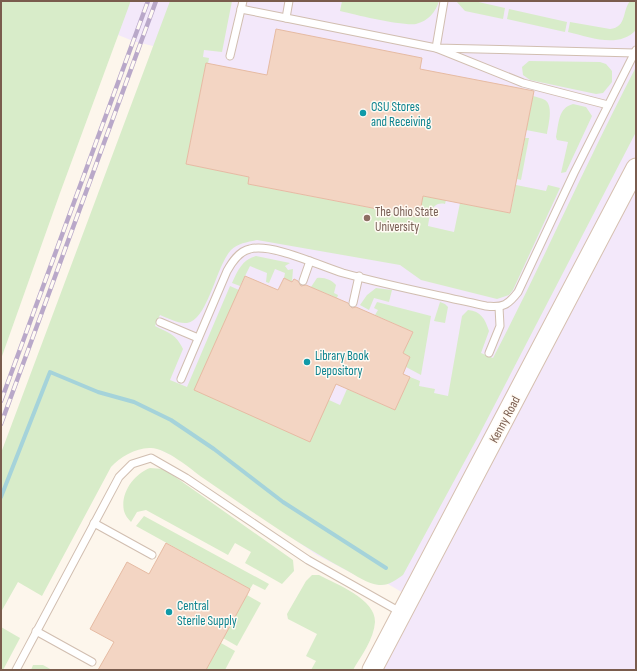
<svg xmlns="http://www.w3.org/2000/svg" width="637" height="671" viewBox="0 0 637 671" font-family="'Sofia Sans Condensed',sans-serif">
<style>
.education{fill:#f3e8fa}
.green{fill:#d8ecc9}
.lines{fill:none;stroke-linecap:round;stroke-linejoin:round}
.stream{stroke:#a5d3da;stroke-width:4}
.building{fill:#f3d5c3;stroke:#e6bba3}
.service-casing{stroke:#d1beb0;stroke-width:9}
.secondary-casing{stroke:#d6c0b0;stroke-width:21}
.service{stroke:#fff;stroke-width:7}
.secondary{stroke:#fff;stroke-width:19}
.rail-casing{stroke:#b9a8c9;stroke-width:4.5}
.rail{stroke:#fffaf3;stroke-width:3;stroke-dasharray:9;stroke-linecap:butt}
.culture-dot{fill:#0f9aa8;stroke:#fffaf3;stroke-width:1.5}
.education-dot{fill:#8d6e63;stroke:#fffaf3;stroke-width:1.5}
.labels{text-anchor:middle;stroke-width:3;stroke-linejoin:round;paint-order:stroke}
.culture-label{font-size:13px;fill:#0d838f;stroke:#fffaf3;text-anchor:start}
.education-label{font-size:13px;fill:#785e54;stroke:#fffaf3;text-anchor:start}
.street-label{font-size:13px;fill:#7a5c4d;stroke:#fffaf3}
</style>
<rect width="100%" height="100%" fill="#fdf6ec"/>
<!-- education -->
<polygon class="education" points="35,1 636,1 636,670 372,670 410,597 388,584 378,585 357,576 317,555 175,457 46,394 153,46 133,41"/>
<!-- green -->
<g class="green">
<polygon points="1,1 130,1 130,3 60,193 1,359"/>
<path d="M170,1H232L222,52L204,50L203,57L209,58L208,64L206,63L186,164L249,177L248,184L418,217L423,196L446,200L445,204C431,201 430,216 428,226L454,232L460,203L510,213L516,185L546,191L548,185L560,188L513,290L509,295L497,299L421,280L400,265L257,240C248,242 238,243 231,250C216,266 208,320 187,323C178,324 168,318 160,315L155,326C169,333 176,334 183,349L170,380L187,387L230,286L239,290L195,390L329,400L340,405L347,389L395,410L410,377L420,381L419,386L435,389L434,393L448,396L462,316L468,310C481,311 485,319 489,331L481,353L493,358C543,262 586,163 636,67V132L479,435L403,575C396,580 388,586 379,585C368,584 355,575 346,570C296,543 250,510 203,478C191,469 166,448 151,448C137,447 120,457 111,467L42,596L18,582L1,612V453Z"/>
<path d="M342,1H439C436,12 428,21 416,24C402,26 356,15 340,11Z"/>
<polygon points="456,1 474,1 505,8 503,19 465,11"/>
<path d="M630,1H636V30C618,49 590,37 568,32L570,22L610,29C627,27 622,11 630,1Z"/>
<polygon points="509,9 567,22 565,32 507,19"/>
<polygon points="529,61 600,62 606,64 612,71 612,82 603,93 596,94 530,80 523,75 522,67"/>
<path d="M533,96C536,97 542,98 545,100C554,106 548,126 547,134L526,130Z"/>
<path d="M573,104L586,107L592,116L566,172L561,173L568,142L557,140L556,137C559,123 558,108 573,104Z"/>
<polygon points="525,138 529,138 521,180 517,179"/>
<path d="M256,256L290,263L285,266L288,270L293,269L292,282L284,278L285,273L275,269L269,283L266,282L267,273L250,266L240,286L232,283C238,270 242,260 256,256Z"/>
<path d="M317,278C324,277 332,280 336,285L334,293L338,295L337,298L311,287Z"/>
<polygon points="376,288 392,290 389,302 374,298 369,310 360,305 367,295"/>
<polygon points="377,302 431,316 421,375 406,367 410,357 403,353 413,332 375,315 378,310 374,308"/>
<polygon points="440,302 445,304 448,307 445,323 434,321"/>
<path d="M150,468L164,469L293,560L294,571L282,584L245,563L251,552L235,543L228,555L146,510L137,512L131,522C128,519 125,515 124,511C120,493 134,474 150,468Z"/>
<polygon points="144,516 269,584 265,590 253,584 250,589 136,526"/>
<path d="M312,575H319C336,584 376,599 375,622C374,639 361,656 353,670H311L316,661L306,656L317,634L288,619L287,614L306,581Z"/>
<polygon points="247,595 261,603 237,646 223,638"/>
<polygon points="1,627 20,638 3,670 1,670"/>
<polygon points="221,643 235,651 225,670 206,670"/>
<polygon points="33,665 43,665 52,670 31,670"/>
</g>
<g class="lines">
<!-- stream -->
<polyline class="stream" points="1,497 50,372 98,392 134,402 171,420 214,449 283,502 386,568"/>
</g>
<!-- building -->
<g class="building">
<polygon points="276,29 422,58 420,69 534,91 510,213 423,196 419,217 248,184 249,177 186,164 206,63 267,75"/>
<polygon points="245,276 278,290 284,278 292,282 294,279 298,281 301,286 306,285 348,303 352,308 356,307 413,332 403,353 410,357 403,374 410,377 395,410 336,384 310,442 194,390"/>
<polygon points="166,543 250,589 247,595 206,670 98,670 114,642 90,629 127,562 149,574"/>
</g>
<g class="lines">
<defs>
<g id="service">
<polyline points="289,1 286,18 436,48 523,83 608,105"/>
<polyline points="444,1 436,48 635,53"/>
<polyline points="241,9 286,18"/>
<polyline points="230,56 243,1"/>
<polyline points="303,281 310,261"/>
<polyline points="353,303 359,276"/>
<polyline points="160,322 198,338"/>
<polyline points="489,353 500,326 499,307"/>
<path d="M181,379L227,271C232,262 239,251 250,249C272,243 320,266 343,273C390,286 438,295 486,306C503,308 508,305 518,292L574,173L636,50"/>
<polyline points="94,523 152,555"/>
<polyline points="36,631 92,662"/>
<polyline points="16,670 119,477 132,464 151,458 186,478 308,560 402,613"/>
</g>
<polyline id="secondary" points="372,670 636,168"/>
</defs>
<!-- service casing -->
<use href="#service" class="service-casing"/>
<!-- secondary casing -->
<use href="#secondary" class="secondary-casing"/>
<!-- service -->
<use href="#service" class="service"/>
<!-- secondary -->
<use href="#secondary" class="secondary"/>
<defs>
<g id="rail">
<polyline points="1,401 148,1"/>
<polyline points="1,424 156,1"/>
</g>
</defs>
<!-- rail casing -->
<use href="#rail" class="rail-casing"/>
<!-- rail -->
<use href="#rail" class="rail"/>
</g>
<!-- markers -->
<g class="culture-dot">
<circle cx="363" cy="113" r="4"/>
<circle cx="307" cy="362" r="4"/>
<circle cx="169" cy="612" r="4"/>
</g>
<circle class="education-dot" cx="367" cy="218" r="4"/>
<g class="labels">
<!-- culture labels -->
<g class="culture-label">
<text x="371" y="111">OSU Stores<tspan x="371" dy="15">and Receiving</tspan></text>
<text x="315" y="360">Library Book<tspan x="315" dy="15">Depository</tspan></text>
<text x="177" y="610">Central<tspan x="177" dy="15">Sterile Supply</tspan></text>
</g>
<!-- education labels -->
<g class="education-label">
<text x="375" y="216">The Ohio State<tspan x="375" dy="15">University</tspan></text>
</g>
<!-- street labels -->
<g class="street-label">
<text transform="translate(504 419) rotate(-62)" y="5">Kenny Road</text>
</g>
</g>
<!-- border -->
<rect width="637" height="671" fill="none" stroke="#7a5c4d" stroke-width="4"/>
</svg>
